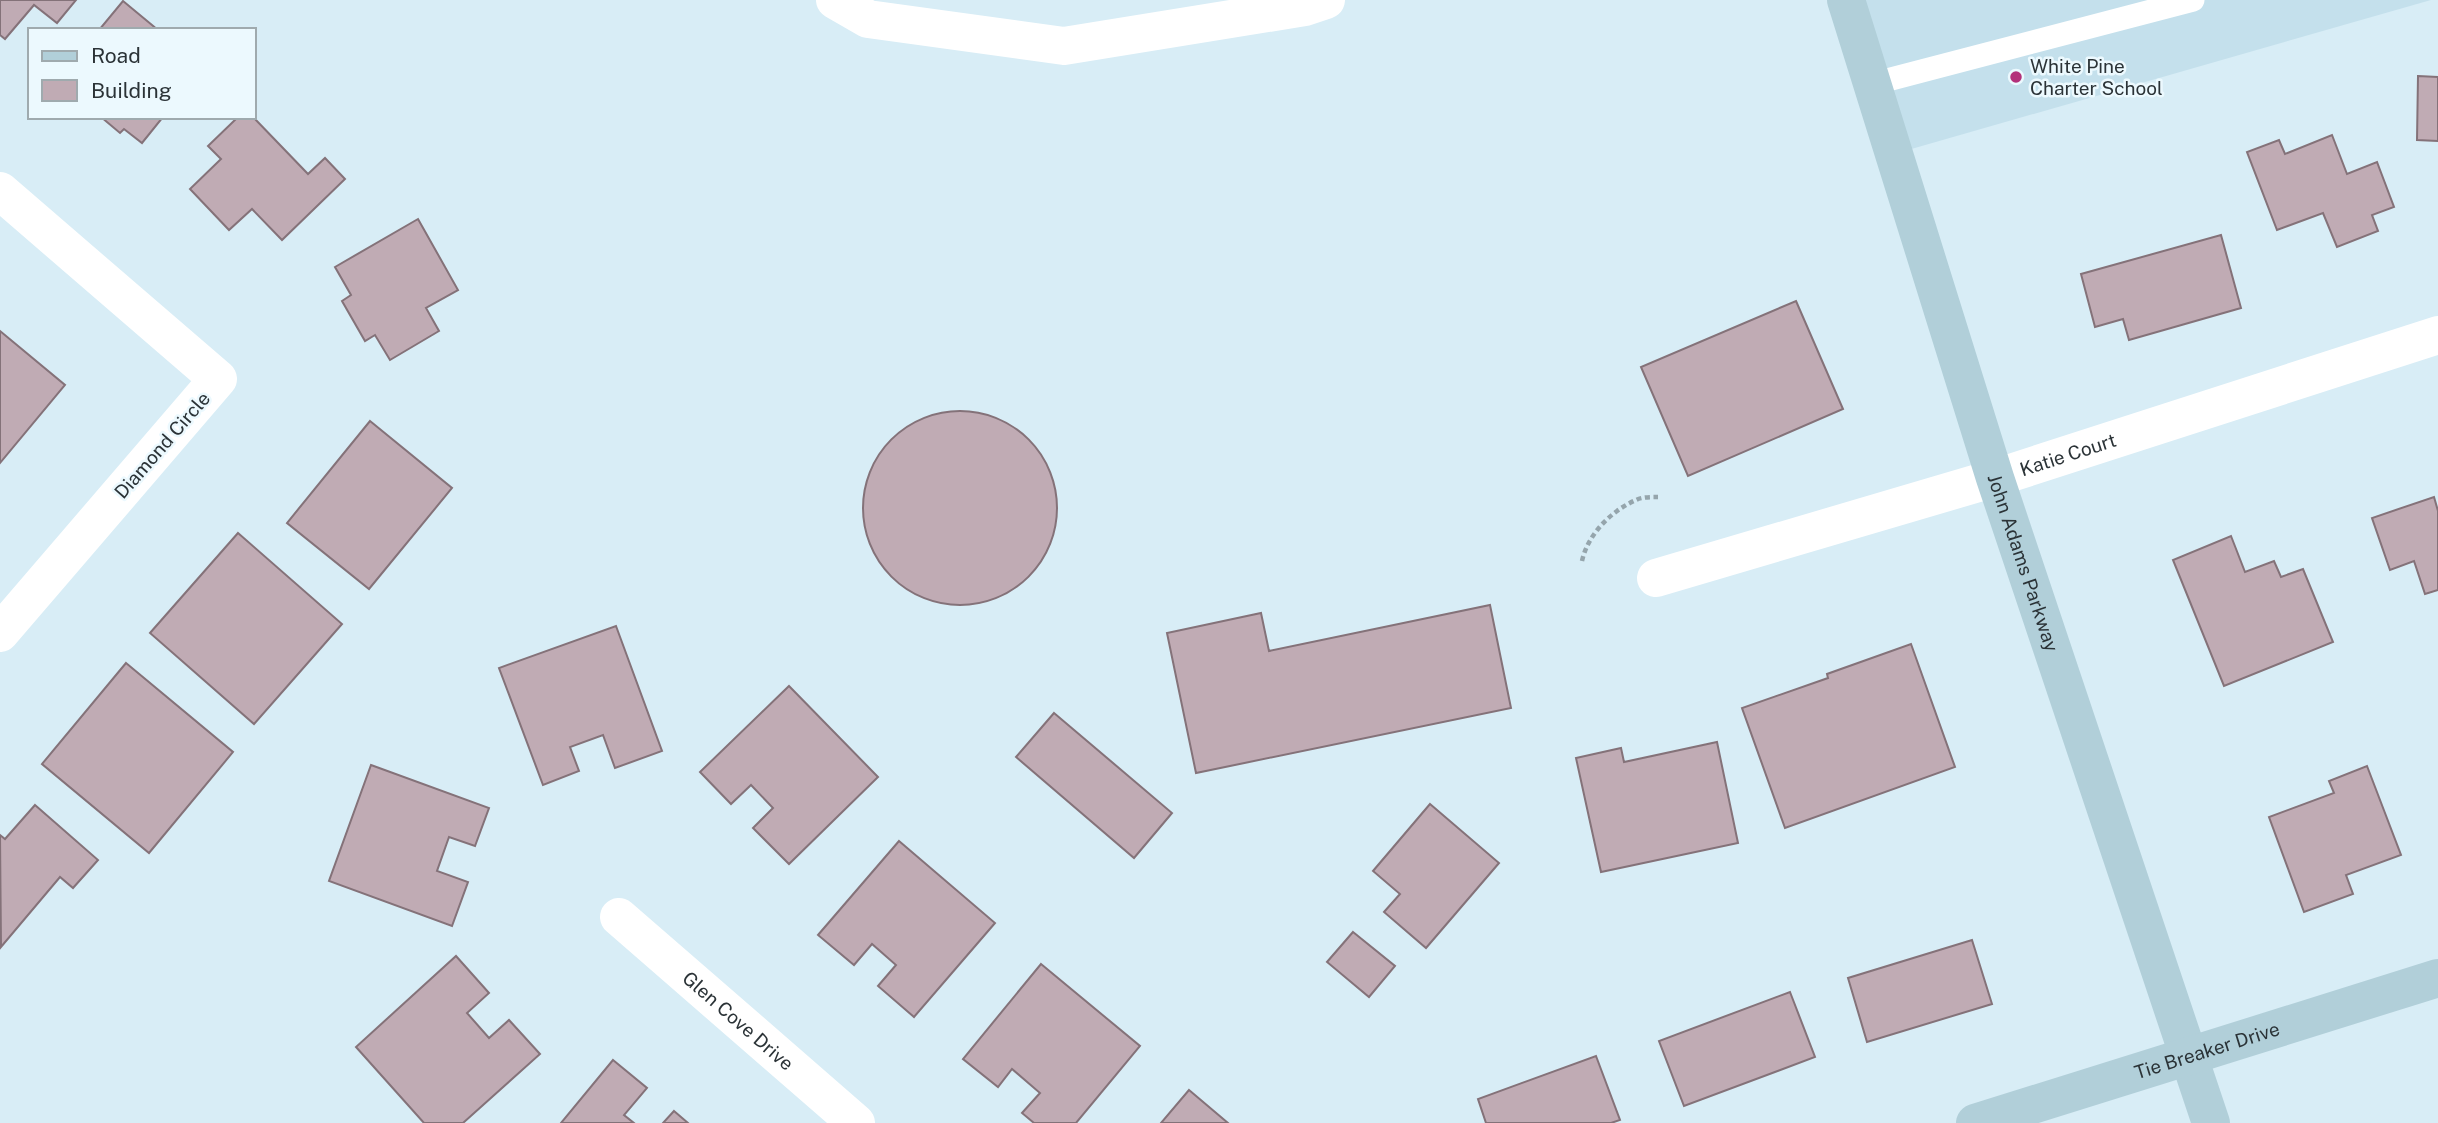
<svg xmlns="http://www.w3.org/2000/svg" width="2438" height="1123" viewBox="0 0 2438 1123" font-family="'Public Sans',sans-serif">
<style>
.built{fill:#c4e0ec}
.building{fill:#c0abb4;stroke:#847279;stroke-width:2}
.lines{fill:none;stroke-linecap:round;stroke-linejoin:round}
.path{stroke:#95a5ac;stroke-width:4.5;stroke-dasharray:5 3.5;stroke-linecap:butt}
.lane{stroke:#fff;stroke-width:23}
.street{stroke:#fff;stroke-width:38}
.secondary{stroke:#b1cfd9;stroke-width:38}
.poi-dot{fill:#b3317a;stroke:#ecf9fe;stroke-width:2.5}
.labels{text-anchor:middle;stroke-width:5;stroke-linejoin:round;paint-order:stroke}
.poi-label{font-size:19px;fill:#2b3337;stroke:#ecf9fe;text-anchor:start}
.street-label{font-size:19px;fill:#2b3337;stroke:#ecf9fe}
</style>
<rect width="100%" height="100%" fill="#d8edf6"/>
<!-- built -->
<polygon class="built" points="1846,0 2431,0 1894,154"/>
<!-- building -->
<g class="building">
<polygon points="0,0 76,0 57,23 34,5 5,39 0,35"/>
<polygon points="123,1 158,30 99,30"/>
<polygon points="2418,76 2438,77 2438,141 2417,140"/>
<polygon points="101,117 163,117 142,143 124,129 120,133"/>
<polygon points="238,117 253,117 308,174 325,158 345,179 282,240 252,209 229,230 190,189 221,159 208,146"/>
<polygon points="2332,135 2347,174 2377,162 2394,207 2372,215 2378,231 2337,247 2323,213 2277,230 2247,152 2279,140 2285,154"/>
<polygon points="418,219 458,290 426,308 439,331 390,360 375,335 365,341 342,301 351,295 335,267"/>
<polygon points="2221,235 2241,308 2129,340 2123,319 2095,327 2081,274"/>
<polygon points="1796,301 1843,409 1688,476 1641,367"/>
<polygon points="0,331 65,385 0,463"/>
<circle cx="960" cy="508" r="97"/>
<polygon points="370,421 452,488 369,589 287,523"/>
<polygon points="2434,497 2438,511 2438,590 2425,594 2414,561 2390,570 2372,518"/>
<polygon points="238,533 342,624 254,724 150,633"/>
<polygon points="2231,536 2245,572 2274,561 2281,577 2303,569 2333,642 2224,686 2173,560"/>
<polygon points="1490,605 1511,708 1196,773 1167,633 1261,613 1269,651"/>
<polygon points="616,626 662,751 615,768 603,735 570,747 579,771 543,785 499,668"/>
<polygon points="1911,644 1955,767 1785,828 1742,708 1828,678 1827,674"/>
<polygon points="126,663 233,752 149,853 42,764"/>
<polygon points="789,686 878,777 789,864 753,828 773,808 751,785 731,804 700,772"/>
<polygon points="1054,713 1172,813 1134,858 1016,757"/>
<polygon points="1717,742 1738,843 1601,872 1576,758 1621,748 1624,762"/>
<polygon points="371,765 489,808 475,846 449,837 437,871 468,882 452,926 329,881"/>
<polygon points="2367,766 2401,855 2346,875 2353,894 2304,912 2269,817 2334,793 2329,781"/>
<polygon points="1430,804 1499,863 1426,948 1384,912 1400,894 1373,871"/>
<polygon points="35,805 98,860 73,888 60,877 1,947 0,835 5,839"/>
<polygon points="899,841 995,923 914,1017 878,986 896,965 872,944 854,965 818,935"/>
<polygon points="1353,932 1395,966 1369,997 1327,962"/>
<polygon points="1972,940 1992,1004 1867,1042 1848,978"/>
<polygon points="456,956 489,993 467,1013 489,1038 509,1020 540,1054 463,1123 424,1123 356,1047"/>
<polygon points="1041,964 1140,1046 1076,1123 1034,1123 1022,1113 1040,1093 1012,1069 998,1087 963,1059"/>
<polygon points="1790,992 1815,1057 1684,1106 1659,1041"/>
<polygon points="1596,1056 1620,1120 1611,1123 1486,1123 1478,1099"/>
<polygon points="613,1060 647,1088 624,1115 634,1123 561,1123"/>
<polygon points="1189,1090 1228,1123 1161,1123"/>
<polygon points="674,1111 688,1123 663,1123"/>
</g>
<g class="lines">
<!-- path -->
<path class="path" d="M1582,561C1588,534 1611,511 1636,500C1642,497 1651,497 1658,497"/>
<!-- lane -->
<polyline class="lane" points="1872,84 2193,0"/>
<!-- street -->
<g class="street">
<polyline points="835,0 868,19 1064,46 1305,7 1326,0"/>
<polyline points="0,191 218,379 0,633"/>
<path id="s1" d="M1656,578L1995,478L2438,335"/>
<path id="s2" d="M619,917L856,1123"/>
</g>
<!-- secondary -->
<g class="secondary">
<path id="s3" d="M1846,0L1995,478L2211,1123"/>
<path id="s4" d="M1975,1123L2438,978"/>
</g>
</g>
<!-- markers -->
<circle class="poi-dot" cx="2016" cy="77" r="7"/>
<g class="labels">
<!-- poi labels -->
<g class="poi-label">
<text x="2030" y="73">White Pine<tspan x="2030" dy="22">Charter School</tspan></text>
</g>
<!-- street labels -->
<g class="street-label">
<text transform="translate(162 445) rotate(-49)" y="7">Diamond Circle</text>
<text dy="7" stroke="none"><textPath href="#s1" startOffset="430">Katie Court</textPath></text>
<text dy="7" stroke="none"><textPath href="#s3" startOffset="590">John Adams Parkway</textPath></text>
<text dy="7" stroke="none"><textPath href="#s2" startOffset="158">Glen Cove Drive</textPath></text>
<text dy="7" stroke="none"><textPath href="#s4" startOffset="243">Tie Breaker Drive</textPath></text>
</g>
</g>
<!-- legend -->
<rect x="28" y="28" width="228" height="91" fill="#ecf9fe" stroke="#9faaae" stroke-width="2"/>
<rect x="42" y="51" width="35" height="10" fill="#b1cfd9" stroke="#9faaae" stroke-width="2"/>
<text x="91" y="63" font-size="21" fill="#2b3337">Road</text>
<rect x="42" y="80" width="35" height="21" fill="#c0abb4" stroke="#9faaae" stroke-width="2"/>
<text x="91" y="98" font-size="21" fill="#2b3337">Building</text>
</svg>
